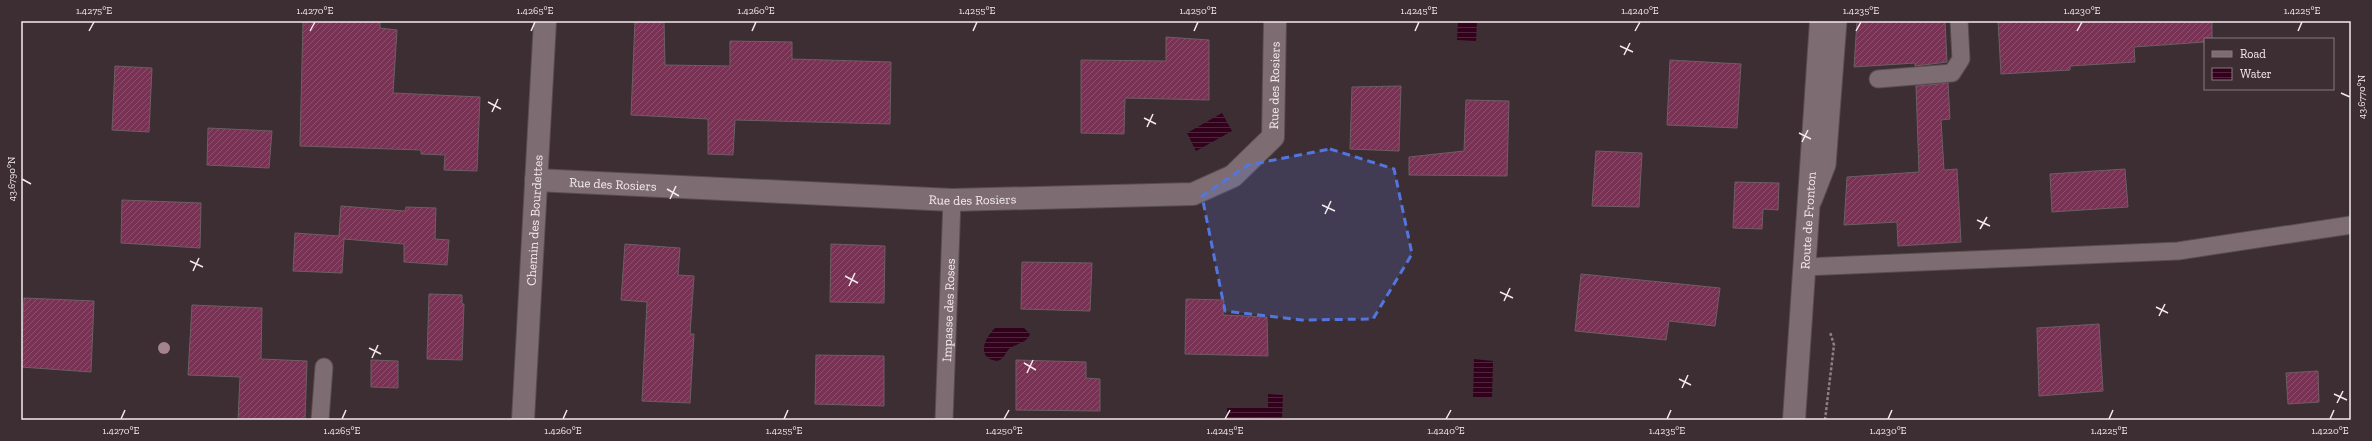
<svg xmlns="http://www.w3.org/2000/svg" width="2372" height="441" viewBox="0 0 2372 441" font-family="'Zilla Slab',serif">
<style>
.water{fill:url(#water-rules)}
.building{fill:url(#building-hatch);stroke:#6e5e64}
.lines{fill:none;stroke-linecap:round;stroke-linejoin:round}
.lane-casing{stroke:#594d52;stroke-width:19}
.street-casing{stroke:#594d52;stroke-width:24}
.secondary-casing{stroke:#594d52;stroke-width:24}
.path{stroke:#8e8186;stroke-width:2.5;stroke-dasharray:3 2;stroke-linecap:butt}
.lane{stroke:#7d6d73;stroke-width:17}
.street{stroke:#7d6d73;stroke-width:22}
.secondary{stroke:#7d6d73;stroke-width:22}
.tree{fill:#a2838f}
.marked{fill:#5375de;fill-opacity:0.2;stroke:#5375de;stroke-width:3;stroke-dasharray:8 5;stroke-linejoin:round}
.ticks{fill:none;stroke:#f4eaee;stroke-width:1.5}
.labels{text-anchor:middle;stroke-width:3.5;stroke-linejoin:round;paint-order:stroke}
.street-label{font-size:13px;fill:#f4eaee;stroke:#3c2e33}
.neatline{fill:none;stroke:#f4eaee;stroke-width:1.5}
.ticks-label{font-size:10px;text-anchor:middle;fill:#f4eaee}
</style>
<defs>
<pattern id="water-rules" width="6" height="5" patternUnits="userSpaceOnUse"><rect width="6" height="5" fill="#32011b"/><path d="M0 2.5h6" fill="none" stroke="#50263c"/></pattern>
<pattern id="building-hatch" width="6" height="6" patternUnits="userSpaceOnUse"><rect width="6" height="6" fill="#783253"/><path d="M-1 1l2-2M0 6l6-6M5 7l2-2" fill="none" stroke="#8c506c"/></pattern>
</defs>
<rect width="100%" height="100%" fill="#3c2e33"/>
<!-- water -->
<g class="water">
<polygon points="1458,21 1477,21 1476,41 1457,40"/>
<polygon points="1222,113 1232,131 1196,151 1187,133"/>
<path d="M995,328H1024L1030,334C1027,343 1018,343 1010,348C1005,352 1005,359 997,361C976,358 984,339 995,328Z"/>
<polygon points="1474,359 1493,361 1492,398 1473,397"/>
<polygon points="1268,394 1283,395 1282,419 1227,418 1227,407 1268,408"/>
</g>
<!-- building -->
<g class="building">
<polygon points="303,21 380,21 380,28 397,30 393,93 480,97 477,171 444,170 445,155 421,154 421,150 300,146"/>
<polygon points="635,21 664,21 665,65 730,66 730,41 792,42 792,59 891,62 890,124 735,120 733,155 708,154 708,119 631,115"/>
<polygon points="1857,21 1945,21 1947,62 1915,66 1915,63 1854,67"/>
<polygon points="1998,21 2212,21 2212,39 2205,39 2205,42 2134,47 2135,62 2070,66 2070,70 2001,74"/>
<polygon points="1166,37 1209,40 1209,100 1125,98 1124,134 1081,133 1081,60 1166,61"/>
<polygon points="1670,60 1741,64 1737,128 1667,125"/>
<polygon points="115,66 152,68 149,132 112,130"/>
<polygon points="1948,83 1950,119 1941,120 1944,170 1957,169 1961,242 1898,246 1897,222 1844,225 1847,177 1919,172 1916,86"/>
<polygon points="1401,86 1399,151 1350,149 1352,87"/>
<polygon points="1466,100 1509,101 1507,176 1409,175 1409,157 1464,151"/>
<polygon points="208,128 272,131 269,168 207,165"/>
<polygon points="1596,151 1642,153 1639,207 1592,206"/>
<polygon points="2125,169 2128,207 2052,212 2050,174"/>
<polygon points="1735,182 1779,183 1778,210 1763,209 1762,229 1733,228"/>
<polygon points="122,200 201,203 200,248 121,243"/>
<polygon points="341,206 405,211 406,207 436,208 435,239 449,240 447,265 404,262 404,244 344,239 342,273 293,271 295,233 339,236"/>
<polygon points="625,244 680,248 678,275 694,276 690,334 694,334 690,403 642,401 647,302 621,300"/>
<polygon points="831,244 885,246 884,303 830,302"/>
<polygon points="1022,262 1092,263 1090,311 1021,309"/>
<polygon points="1581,274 1720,288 1715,326 1669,321 1666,340 1575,331"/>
<polygon points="429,294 462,295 462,304 464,304 462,360 427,359"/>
<polygon points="24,298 94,301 91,372 21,367"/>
<polygon points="1186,299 1224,300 1223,315 1267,317 1268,356 1185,354"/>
<polygon points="192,305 262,308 261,359 307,361 305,420 238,420 240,377 188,375"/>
<polygon points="2099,324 2103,391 2039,396 2037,328"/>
<polygon points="816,355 884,356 884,406 815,404"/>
<polygon points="371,360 398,361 398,388 371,387"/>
<polygon points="1016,360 1086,362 1086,378 1100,379 1100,411 1016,410"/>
<polygon points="2318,371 2319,402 2288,404 2286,373"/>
</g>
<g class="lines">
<defs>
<g id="lane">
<polyline points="1878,79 1952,73 1961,59 1959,21"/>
<polyline points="1813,201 1827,165 1838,21"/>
<polyline points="1804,267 2178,251 2351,225"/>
<polyline points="320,420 324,367"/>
<path id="s1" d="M944,420L952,200"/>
</g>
<g id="street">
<path id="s2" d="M536,180L952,200L1193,194L1233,176L1273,137L1275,21"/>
<path id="s3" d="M523,420L545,21"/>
</g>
<g id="secondary">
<path id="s4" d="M1794,420L1821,21"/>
</g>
</defs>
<!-- lane casing -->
<use href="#lane" class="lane-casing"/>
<!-- street casing -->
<use href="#street" class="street-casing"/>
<!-- secondary casing -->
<use href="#secondary" class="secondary-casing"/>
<!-- path -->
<polyline class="path" points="1825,420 1834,345 1830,332"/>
<!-- lane -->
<use href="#lane" class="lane"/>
<!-- street -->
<use href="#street" class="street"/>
<!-- secondary -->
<use href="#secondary" class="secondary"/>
</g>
<!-- trees -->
<circle class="tree" cx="164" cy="348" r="6"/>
<!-- marked area -->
<path class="marked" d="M1330,149L1394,169L1412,254L1373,319L1302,320L1225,311L1202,196L1248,165Z"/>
<!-- ticks -->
<path class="ticks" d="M89,31L94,22M310,31L315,22M531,31L535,22M752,31L756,22M973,31L977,22M1194,31L1198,22M1415,31L1419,22M1635,31L1640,22M1856,31L1861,22M2077,31L2082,22M2298,31L2302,22M1620,46L1633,52M1624,55L1630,43M2341,93L2350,97M488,102L501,109M492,112L498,99M1144,118L1156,124M1147,127L1153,114M1799,133L1811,139M1802,142L1808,130M22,179L31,184M667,189L679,196M670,199L676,186M1322,205L1335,211M1325,214L1331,201M1977,220L1990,226M1980,229L1987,217M190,261L203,267M193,271L199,258M845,276L858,283M849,286L855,273M1500,292L1513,298M1504,301L1510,288M2156,307L2168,313M2159,316L2165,304M369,348L381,354M372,358L378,345M1024,363L1036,370M1027,373L1033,360M1679,379L1691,385M1682,388L1688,375M2334,394L2347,400M2337,403L2343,391M121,419L125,410M342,419L346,410M563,419L567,410M784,419L788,410M1004,419L1009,410M1225,419L1230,410M1446,419L1451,410M1667,419L1671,410M1888,419L1892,410M2109,419L2113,410M2330,419L2334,410"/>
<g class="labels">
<!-- street labels -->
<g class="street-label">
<text dy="5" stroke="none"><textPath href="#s2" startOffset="809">Rue des Rosiers</textPath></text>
<text dy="5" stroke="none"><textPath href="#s2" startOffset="77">Rue des Rosiers</textPath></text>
<text dy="5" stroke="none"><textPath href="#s2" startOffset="437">Rue des Rosiers</textPath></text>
<text dy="5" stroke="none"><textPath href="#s3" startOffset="200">Chemin des Bourdettes</textPath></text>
<text dy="5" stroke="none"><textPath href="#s4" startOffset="200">Route de Fronton</textPath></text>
<text dy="5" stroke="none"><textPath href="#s1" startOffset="110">Impasse des Roses</textPath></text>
</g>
</g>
<!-- border -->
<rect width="2372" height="441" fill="none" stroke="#3c2e33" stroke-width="44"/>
<!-- legend -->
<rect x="2204" y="38" width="130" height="52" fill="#3c2e33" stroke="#86797e"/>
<rect x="2212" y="51" width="20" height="6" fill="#7d6d73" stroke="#86797e"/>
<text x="2240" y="58" font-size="12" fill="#f4eaee">Road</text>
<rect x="2212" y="68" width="20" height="12" fill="url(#water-rules)" stroke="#86797e"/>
<text x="2240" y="78" font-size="12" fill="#f4eaee">Water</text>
<rect x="22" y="22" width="2328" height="397" class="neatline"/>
<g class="ticks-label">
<text x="94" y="14">1.4275°E</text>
<text x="315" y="14">1.4270°E</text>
<text x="535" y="14">1.4265°E</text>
<text x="756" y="14">1.4260°E</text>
<text x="977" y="14">1.4255°E</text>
<text x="1198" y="14">1.4250°E</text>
<text x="1419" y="14">1.4245°E</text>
<text x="1640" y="14">1.4240°E</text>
<text x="1861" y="14">1.4235°E</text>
<text x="2082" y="14">1.4230°E</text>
<text x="2302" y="14">1.4225°E</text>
<text transform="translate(2361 97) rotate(-90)" y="4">43.6770°N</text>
<text transform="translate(11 179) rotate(-90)" y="4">43.6790°N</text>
<text x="121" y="434">1.4270°E</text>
<text x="342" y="434">1.4265°E</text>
<text x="563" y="434">1.4260°E</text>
<text x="784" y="434">1.4255°E</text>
<text x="1004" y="434">1.4250°E</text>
<text x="1225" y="434">1.4245°E</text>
<text x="1446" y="434">1.4240°E</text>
<text x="1667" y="434">1.4235°E</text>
<text x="1888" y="434">1.4230°E</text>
<text x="2109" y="434">1.4225°E</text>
<text x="2330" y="434">1.4220°E</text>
</g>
</svg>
